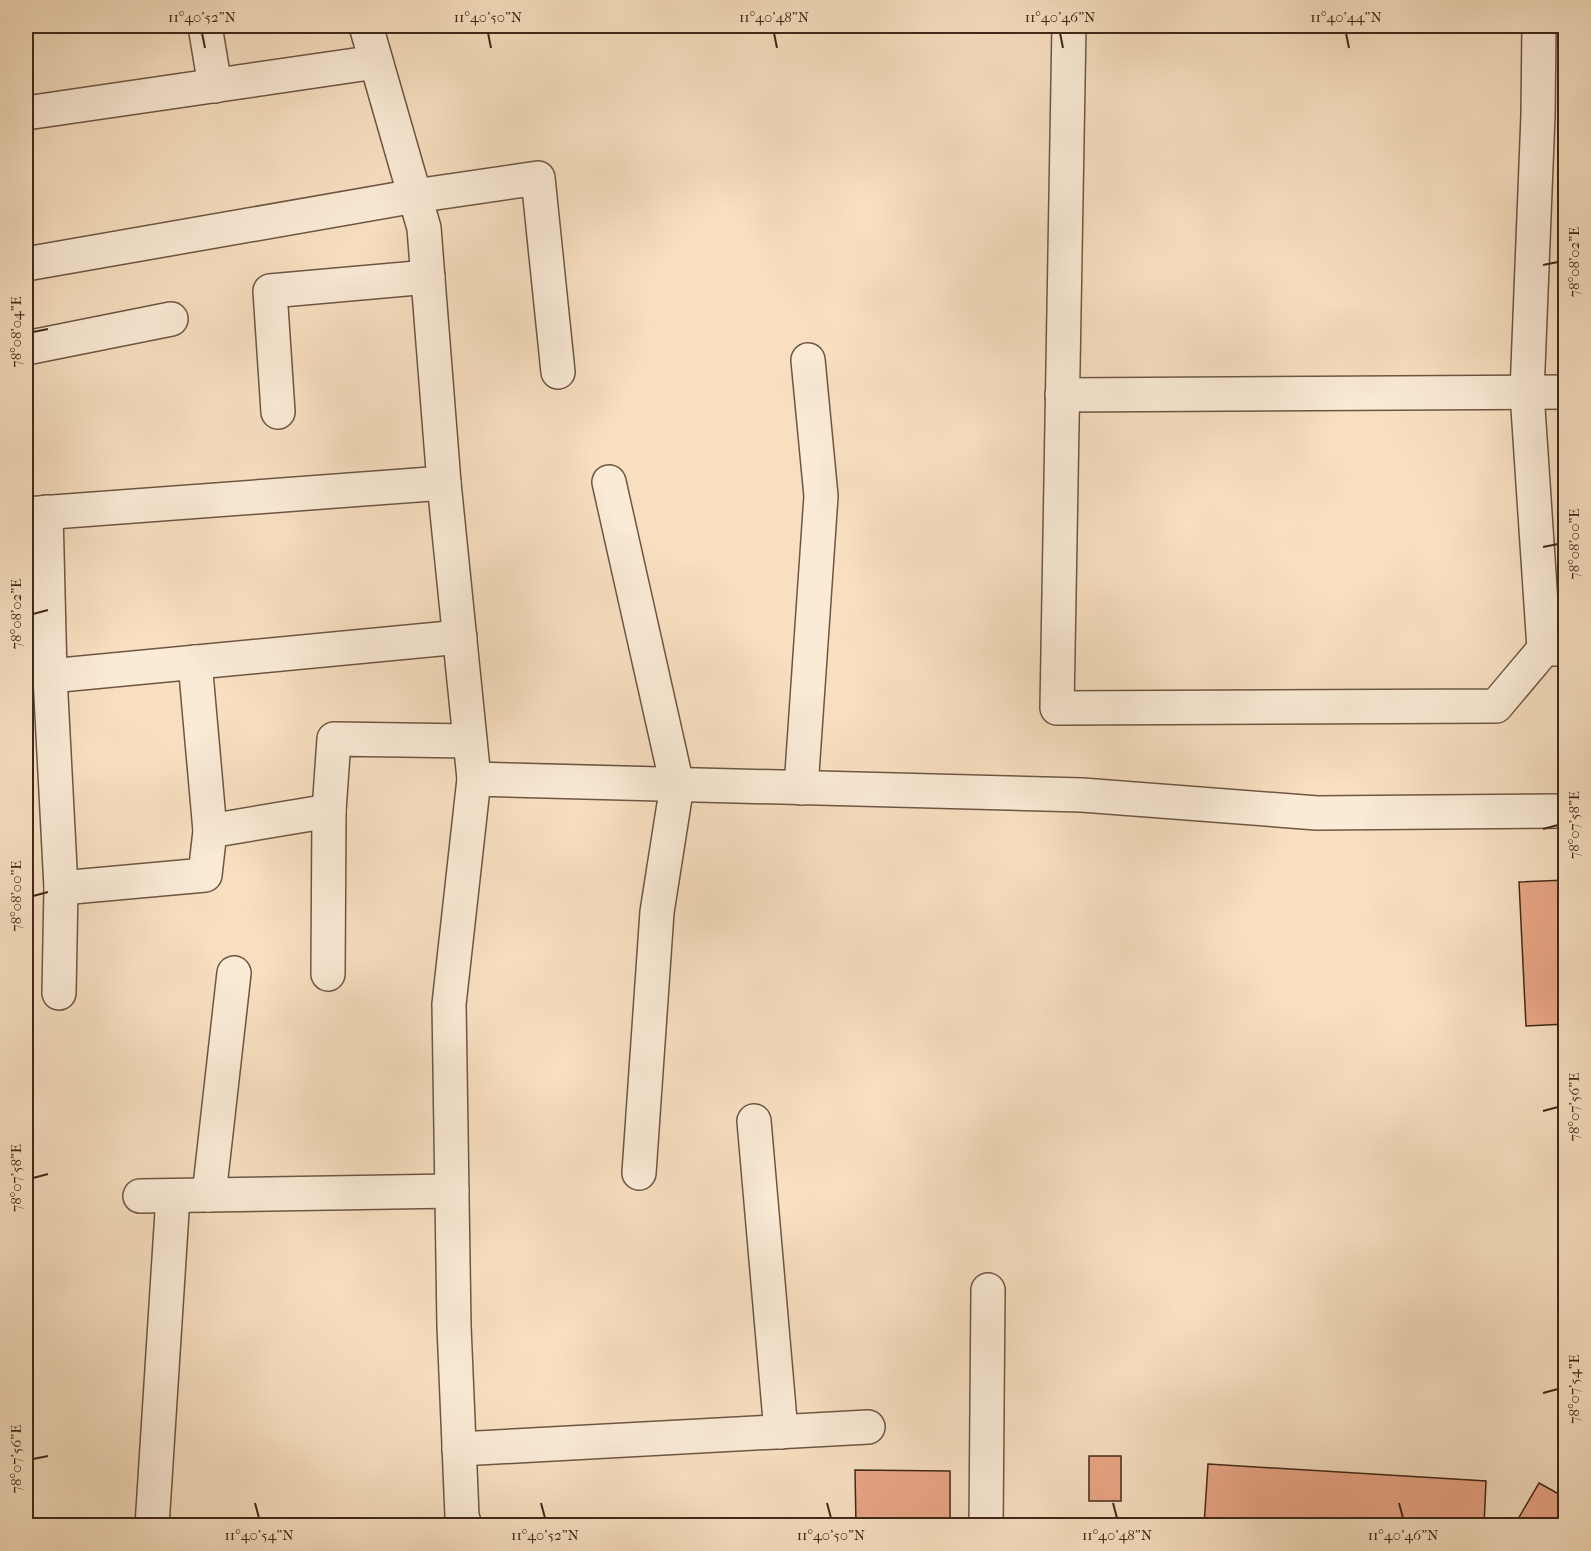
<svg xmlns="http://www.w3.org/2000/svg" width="1591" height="1551" viewBox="0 0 1591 1551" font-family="'IM FELL French Canon',serif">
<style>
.building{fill:#eaa686;stroke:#412819;stroke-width:1.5}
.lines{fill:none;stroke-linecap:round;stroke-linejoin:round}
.minor-casing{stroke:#6e5643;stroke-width:36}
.minor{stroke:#faead6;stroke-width:33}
.ticks{fill:none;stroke:#412819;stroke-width:2}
.neatline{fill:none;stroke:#412819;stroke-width:2}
.ticks-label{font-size:15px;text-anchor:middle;fill:#412819}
</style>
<rect width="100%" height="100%" fill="#f7dfc0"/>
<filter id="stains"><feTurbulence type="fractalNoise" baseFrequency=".00333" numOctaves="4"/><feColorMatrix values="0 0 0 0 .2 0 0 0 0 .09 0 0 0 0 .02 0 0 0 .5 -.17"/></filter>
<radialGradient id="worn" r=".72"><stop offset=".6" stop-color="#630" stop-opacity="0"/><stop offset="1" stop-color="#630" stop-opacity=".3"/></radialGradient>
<!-- building -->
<g class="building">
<polygon points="1566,880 1566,1024 1526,1026 1519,882"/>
<rect x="1089" y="1456" width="32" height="45"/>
<polygon points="1208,1464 1486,1481 1484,1526 1204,1526"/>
<polygon points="855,1470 950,1471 950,1525 856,1525"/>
<polygon points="1539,1483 1566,1498 1566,1526 1514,1526"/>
</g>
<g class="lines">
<defs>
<g id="minor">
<polyline points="205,26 215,86"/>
<polyline points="366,26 424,228 444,483 474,779 449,1004 454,1326 462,1516 465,1526"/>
<polyline points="1069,26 1057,708 1496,706 1544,649 1566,649"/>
<polyline points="1539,26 1538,115 1527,393 1544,649"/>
<polyline points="26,113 376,62"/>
<polyline points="26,264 415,196 538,178 558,372"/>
<polyline points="26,348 171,319"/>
<polyline points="1062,395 1566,392"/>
<polyline points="278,412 270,291 428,277"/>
<polyline points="609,482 677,785 657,912 639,1173"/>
<polyline points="46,512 50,676 61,888 59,993"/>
<polyline points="26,514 444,483"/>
<polyline points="50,676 460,637"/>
<polyline points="474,779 1082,795 1317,813 1566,811"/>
<polyline points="801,788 821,496 808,360"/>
<polyline points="210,831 329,811 334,739 470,741"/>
<polyline points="61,888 205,875 210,831 195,662"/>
<polyline points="328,974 329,811"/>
<polyline points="754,1121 781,1432"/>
<polyline points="209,1195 234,973"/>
<polyline points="140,1196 452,1191"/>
<polyline points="459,1449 868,1427"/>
<polyline points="152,1526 173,1196"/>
<polyline points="986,1526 988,1290"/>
</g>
</defs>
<!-- minor casing -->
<use href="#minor" class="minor-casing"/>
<!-- minor -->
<use href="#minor" class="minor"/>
</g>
<!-- ticks -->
<path class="ticks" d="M202,33L205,48M488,33L491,48M774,33L777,48M1060,33L1063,48M1346,33L1349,48M1543,265L1558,262M33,332L48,329M1543,547L1558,544M33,614L48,610M1543,829L1558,825M33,896L48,892M1543,1111L1558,1107M33,1178L48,1174M1543,1393L1558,1389M33,1459L48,1456M255,1503L259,1518M541,1503L545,1518M827,1503L831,1518M1113,1503L1117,1518M1399,1503L1403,1518"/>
<!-- margin -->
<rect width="1591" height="1551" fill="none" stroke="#f7dfc0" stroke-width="66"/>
<rect x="33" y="33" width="1525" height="1485" class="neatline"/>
<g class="ticks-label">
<text x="202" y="22">11°40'52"N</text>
<text x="488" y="22">11°40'50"N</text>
<text x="774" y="22">11°40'48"N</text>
<text x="1060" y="22">11°40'46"N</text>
<text x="1346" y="22">11°40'44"N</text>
<text transform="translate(1574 262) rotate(-90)" y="5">78°08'02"E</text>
<text transform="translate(16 332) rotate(-90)" y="5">78°08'04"E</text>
<text transform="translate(1574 544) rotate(-90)" y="5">78°08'00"E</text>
<text transform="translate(16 614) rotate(-90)" y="5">78°08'02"E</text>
<text transform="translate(1574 825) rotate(-90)" y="5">78°07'58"E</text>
<text transform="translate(16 896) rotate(-90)" y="5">78°08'00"E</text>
<text transform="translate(1574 1107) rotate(-90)" y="5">78°07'56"E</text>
<text transform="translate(16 1178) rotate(-90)" y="5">78°07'58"E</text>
<text transform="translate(1574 1389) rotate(-90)" y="5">78°07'54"E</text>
<text transform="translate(16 1459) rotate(-90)" y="5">78°07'56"E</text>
<text x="259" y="1540">11°40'54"N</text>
<text x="545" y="1540">11°40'52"N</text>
<text x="831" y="1540">11°40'50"N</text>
<text x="1117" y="1540">11°40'48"N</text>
<text x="1403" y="1540">11°40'46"N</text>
</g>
<rect width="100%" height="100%" filter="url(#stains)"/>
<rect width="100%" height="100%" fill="url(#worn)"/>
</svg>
